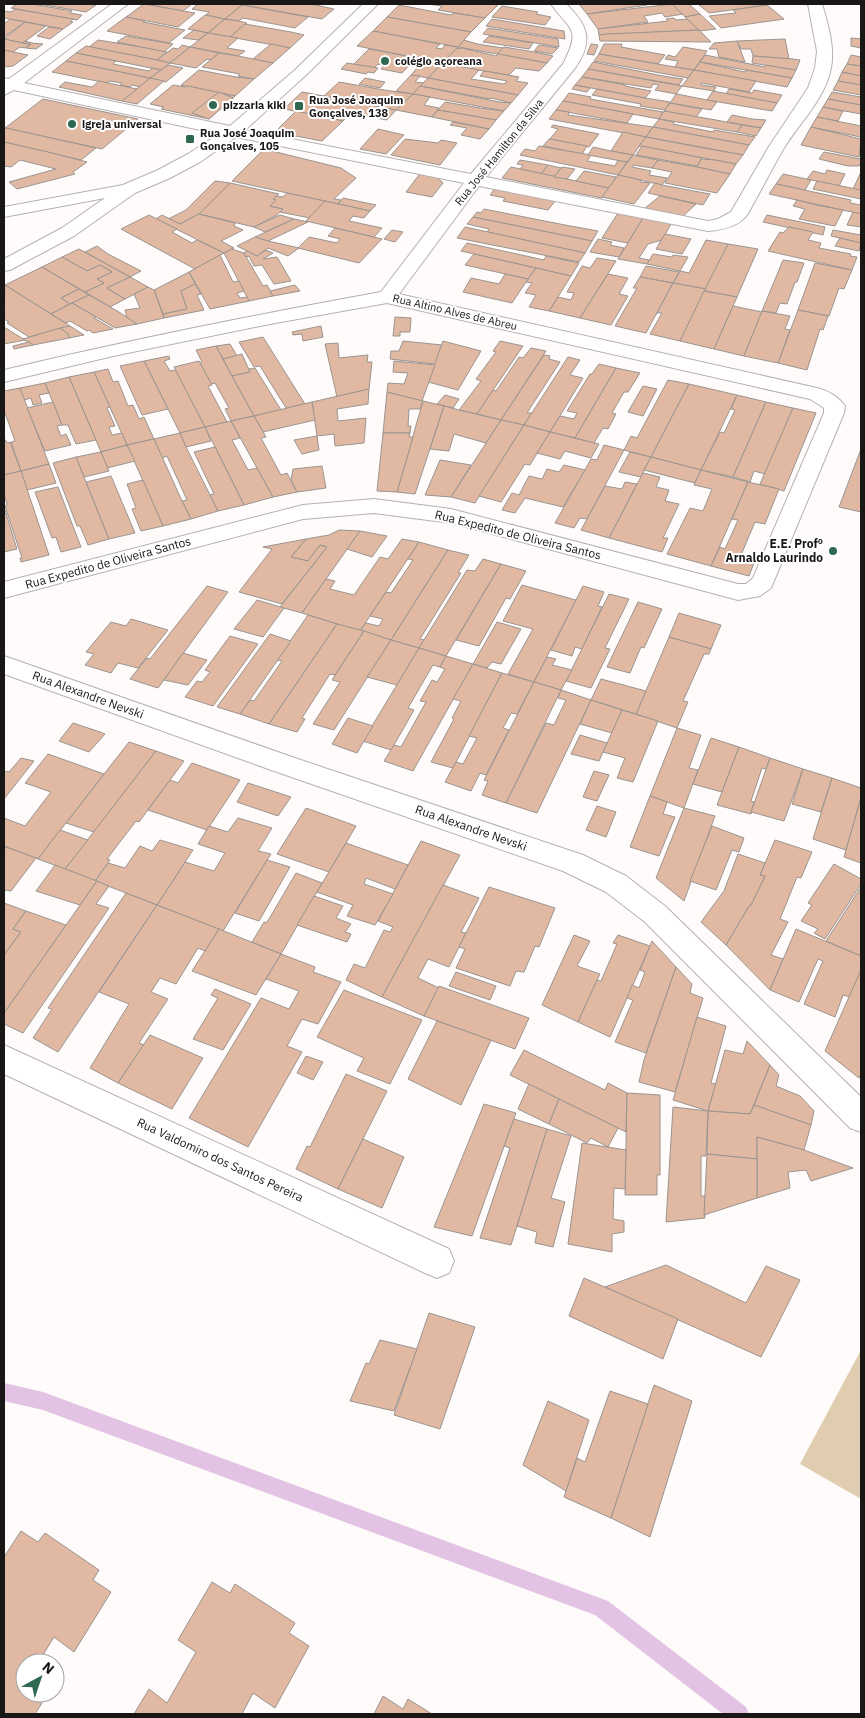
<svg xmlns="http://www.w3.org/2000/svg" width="865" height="1718" viewBox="0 0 865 1718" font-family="'IBM Plex Sans',sans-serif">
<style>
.green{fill:#e0cdaf}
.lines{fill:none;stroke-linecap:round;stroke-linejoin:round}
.stream{fill:#e3c3e4;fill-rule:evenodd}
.building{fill:#e1b9a2;stroke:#9a9490}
.minor-casing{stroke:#b8b0b0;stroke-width:2}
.minor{fill:#fff;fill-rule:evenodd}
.poi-dot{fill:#2e6851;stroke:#fff;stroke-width:2}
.labels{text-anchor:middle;stroke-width:4;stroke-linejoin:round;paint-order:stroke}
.far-poi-label{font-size:11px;font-weight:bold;fill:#191616;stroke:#fff;text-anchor:start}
.far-street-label{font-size:11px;fill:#191616;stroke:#fff}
.street-label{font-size:12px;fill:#191616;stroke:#fff}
.poi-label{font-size:12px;font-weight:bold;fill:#191616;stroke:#fff;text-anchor:end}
</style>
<rect width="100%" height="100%" fill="#fefbfa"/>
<!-- green -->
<polygon class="green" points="861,1350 861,1499 800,1464"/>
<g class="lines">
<!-- stream -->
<polygon class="stream" points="4,1383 43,1392 608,1601 746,1707 749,1714 723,1714 595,1615 43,1410 4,1401"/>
</g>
<!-- building -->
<g class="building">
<polygon points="17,4 32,4 72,11 70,13 82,15 77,20 11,8"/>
<polygon points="39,4 87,4 96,5 86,12"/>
<polygon points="144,4 192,4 183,11"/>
<polygon points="144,4 183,11 195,13 178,27 126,17"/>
<polygon points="198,4 235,4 242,5 225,19 206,15 209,12 192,9"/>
<polygon points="243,4 311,4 334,9 322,19 242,5"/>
<polygon points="428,4 492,4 498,5 485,18 438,10 442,6"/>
<polygon points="579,4 645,4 647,5 587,14"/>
<polygon points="672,4 683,14 665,17 662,13 644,16 648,22 598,29 587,14"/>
<polygon points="672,4 693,4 689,4 700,14 685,17"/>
<polygon points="698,4 766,4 767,5 709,13"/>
<polygon points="242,5 308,17 295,28 243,18 238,21 225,19"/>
<polygon points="399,5 451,15 454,13 485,18 471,32 387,17"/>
<polygon points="767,5 784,19 721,28 709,16 736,13 733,10"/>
<polygon points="502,6 538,12 536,14 551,17 545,25 492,17"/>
<polygon points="15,9 73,19 70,22 73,22 63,29 4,18 4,11 11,12"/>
<polygon points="700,14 716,29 699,31 685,17"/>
<polygon points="205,15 225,19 208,33 188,29"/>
<polygon points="126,17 145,21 143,22 185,30 169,43 107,31"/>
<polygon points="387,17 471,32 458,47 373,31"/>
<polygon points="674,18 676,20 687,19 699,30 599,35 598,29 668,21 666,19"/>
<polygon points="10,19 25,22 4,37 4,24"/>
<polygon points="225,19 238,21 247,23 230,37 208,33"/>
<polygon points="492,19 564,31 565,39 486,26"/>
<polygon points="25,22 46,26 23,43 4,39"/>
<polygon points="245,24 291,32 304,35 290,48 230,37"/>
<polygon points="49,27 63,29 50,39 37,36"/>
<polygon points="488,28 558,39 559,47 483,34"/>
<polygon points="194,30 208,33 198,40 183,38"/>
<polygon points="699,30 711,42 600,41 599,35 607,34"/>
<polygon points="373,31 440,44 436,48 442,49 445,45 458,47 443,63 357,46"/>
<polygon points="208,33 238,38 227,48 245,51 238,56 190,47"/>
<polygon points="126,36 173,44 164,52 117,42"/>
<polygon points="489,36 533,43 529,49 483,42"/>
<polygon points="851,38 861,39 861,48 851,46"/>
<polygon points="4,39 23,43 31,44 25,48 20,47 13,52 4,50"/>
<polygon points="785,39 789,59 753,56 751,49 741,49 737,41"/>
<polygon points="98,40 141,47 167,52 157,60 89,47"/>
<polygon points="464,40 477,44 503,48 497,54 458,47"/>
<polygon points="25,41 32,43 43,44 36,49 26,48 31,44 23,43"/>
<polygon points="737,41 745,62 719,57 717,49 709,49 714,43"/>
<polygon points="271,44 290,48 273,63 253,59"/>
<polygon points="591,44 598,45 594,55 587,54"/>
<polygon points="604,44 622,44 621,47 665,55 658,64 599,54"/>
<polygon points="182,45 190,47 170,63 157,60 173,48 178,49"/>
<polygon points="539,45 558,48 552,54 534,51"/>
<polygon points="86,46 157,60 170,63 161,70 76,53"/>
<polygon points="190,47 219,53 211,60 207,59 196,68 170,63"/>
<polygon points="504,47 534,52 553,56 547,63 497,54"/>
<polygon points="683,47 707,51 694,70 675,67 678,61 665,59 668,55 675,57"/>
<polygon points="462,48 496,56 498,54 547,63 539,71 516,68 509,75 471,69 473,66 455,63 453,65 442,63 456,49"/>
<polygon points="369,49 386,52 416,58 402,73 381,69 384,65 378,64 374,68 354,64"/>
<polygon points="4,50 13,52 28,55 13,66 4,67"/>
<polygon points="76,53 116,61 113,64 149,71 152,68 161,70 150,78 66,61"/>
<polygon points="219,53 238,56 273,63 254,79 238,76 240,74 202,67"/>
<polygon points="599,54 675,67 694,70 688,78 594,61"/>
<polygon points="705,55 765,67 766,65 796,70 792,78 700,62"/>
<polygon points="851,55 861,57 861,66 847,64"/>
<polygon points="753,56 793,59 800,60 796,70 752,63"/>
<polygon points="425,59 443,63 428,78 411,75"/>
<polygon points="66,61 150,78 140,87 132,85 130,87 120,85 122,83 110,81 107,83 52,72"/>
<polygon points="593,62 663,76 683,79 679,85 588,69"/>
<polygon points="700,62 745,72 746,70 792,78 787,87 694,70"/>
<polygon points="347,63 378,68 374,73 368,72 366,74 341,69"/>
<polygon points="442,63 479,70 471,79 504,84 507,81 480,76 484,71 519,77 516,81 528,83 518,95 428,78"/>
<polygon points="847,64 861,66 861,76 842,72"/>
<polygon points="168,65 183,68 166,82 150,78"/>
<polygon points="588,69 682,86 676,94 655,90 659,85 653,84 651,88 582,77"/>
<polygon points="199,70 236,77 254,79 235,96 181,85"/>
<polygon points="694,70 756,81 749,92 702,83 701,85 716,87 714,91 682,86"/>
<polygon points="842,72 861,76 861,85 838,81"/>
<polygon points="411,75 420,76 415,82 424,83 413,94 396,91"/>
<polygon points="582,77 626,85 625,86 651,91 645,98 575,85"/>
<polygon points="150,78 164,81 137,104 122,101"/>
<polygon points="365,78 385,82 380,88 359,84"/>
<polygon points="428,78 518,95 511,103 491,98 490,99 420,86"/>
<polygon points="99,81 137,89 122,101 59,87 65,82 92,87"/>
<polygon points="838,81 861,85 861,95 833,90"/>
<polygon points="339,82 384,90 413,94 396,110 324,96"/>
<polygon points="173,85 186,87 188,86 235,96 209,119 161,109 164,107 150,104"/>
<polygon points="575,85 590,88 587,92 572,89"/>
<polygon points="420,86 499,102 511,103 504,111 413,94"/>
<polygon points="597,89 645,98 670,102 665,110 640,106 641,104 592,95"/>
<polygon points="729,89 752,93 754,90 782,95 777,103 726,94"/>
<polygon points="713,91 777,103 772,111 707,100"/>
<polygon points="219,92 233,98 209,119 192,113"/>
<polygon points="302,92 324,96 396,110 387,120 350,113 343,121 284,109"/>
<polygon points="832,92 861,97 861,105 828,99"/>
<polygon points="569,93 591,97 590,99 663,112 659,119 563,101"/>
<polygon points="413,94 430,97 424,105 439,108 432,117 396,110"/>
<polygon points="676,94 677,94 717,102 711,110 670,103"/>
<polygon points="43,99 138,119 102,149 5,128"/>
<polygon points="828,99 861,105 861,114 823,107"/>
<polygon points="563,101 633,114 627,123 556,110"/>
<polygon points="445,102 480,108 504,111 496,120 438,110"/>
<polygon points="670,103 702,109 696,117 664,111"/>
<polygon points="823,107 841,111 843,111 838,121 817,117"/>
<polygon points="438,110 496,120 489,129 432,117"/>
<polygon points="556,110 569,112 568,115 653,127 646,137 549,119"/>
<polygon points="296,111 343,121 322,141 275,132"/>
<polygon points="664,111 716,120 742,125 737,132 659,119"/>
<polygon points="732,115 752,119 766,120 761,128 727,122"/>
<polygon points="817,117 861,126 861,137 811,127"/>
<polygon points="659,119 674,122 673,124 713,132 714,130 755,137 749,145 653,127"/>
<polygon points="453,122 489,129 480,139 461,135 467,128 450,125"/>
<polygon points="553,125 599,134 589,147 550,139 558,129 551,127"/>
<polygon points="742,125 761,128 756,136 737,132"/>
<polygon points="653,127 749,145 743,155 646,137"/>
<polygon points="811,127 861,139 859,157 801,145"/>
<polygon points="6,128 96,148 81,160 4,142 4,130"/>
<polygon points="378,129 404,135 386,154 360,149"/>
<polygon points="623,132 646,137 633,155 611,151"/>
<polygon points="646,137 704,148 743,155 736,164 639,146"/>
<polygon points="405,139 438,143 441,140 457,143 440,165 391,155"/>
<polygon points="549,139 550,139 587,146 582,154 543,146"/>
<polygon points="4,142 48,152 87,162 73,172 75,174 17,189 9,182 56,169 20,160 11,167 4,166"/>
<polygon points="539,146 591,155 587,161 615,166 618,160 627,162 618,175 520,155 525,149 535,151"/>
<polygon points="642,146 678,153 702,158 697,166 636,155"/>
<polygon points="593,147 611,151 633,155 627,162 588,155"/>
<polygon points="264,149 341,168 356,178 334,199 341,200 338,204 232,181"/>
<polygon points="824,152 861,159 861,162 859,166 848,166 819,159"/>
<polygon points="633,155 658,160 652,168 633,165 632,167 651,171 649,175 667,178 662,185 618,175"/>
<polygon points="701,159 715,160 736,164 730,174 697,167"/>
<polygon points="520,160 548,165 541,174 520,169 523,165 517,164"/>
<polygon points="658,160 697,167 730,174 717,193 665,183 672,172 652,168"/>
<polygon points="548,165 561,168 554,177 541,174"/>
<polygon points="511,167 609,188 602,198 502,178"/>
<polygon points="562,167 575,169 567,179 554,177"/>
<polygon points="827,170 845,174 839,186 807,179 813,171 825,174"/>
<polygon points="422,171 432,173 443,183 432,197 406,192"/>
<polygon points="584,171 616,177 609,188 576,181"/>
<polygon points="861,172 861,190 853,189"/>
<polygon points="783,174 811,180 805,190 776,184"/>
<polygon points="618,175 641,180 640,182 650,183 634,204 602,197"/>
<polygon points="215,181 230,183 199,214 180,224 168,219 186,210"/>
<polygon points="817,181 861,190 861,199 813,189"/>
<polygon points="230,183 279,194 273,199 276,200 270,206 283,209 277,215 254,227 199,214"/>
<polygon points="655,183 662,185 710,194 703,205 648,193"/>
<polygon points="776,184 851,200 850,203 861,205 861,214 769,194"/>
<polygon points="496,187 556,200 548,210 503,201 505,198 490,195"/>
<polygon points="287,193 325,201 310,218 280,212 283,209 270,206 276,200 273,199 276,196 283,197"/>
<polygon points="660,196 696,204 682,217 645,208"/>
<polygon points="343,198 376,205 370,211 338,204"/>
<polygon points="797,200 816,205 843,210 835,226 799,219 805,209 793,206"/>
<polygon points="325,201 370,211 364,218 353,216 349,221 382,228 374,237 306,221"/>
<polygon points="484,209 565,225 598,231 592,241 473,217 477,212 481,213"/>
<polygon points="853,212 861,214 861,227 847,225"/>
<polygon points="618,213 643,218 628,243 602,238"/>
<polygon points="199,214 235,223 234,226 243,230 221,241 234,248 224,253 156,219 162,215 180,224"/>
<polygon points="149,215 177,229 172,232 192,243 197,240 224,253 195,269 121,229"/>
<polygon points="280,215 294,219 265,232 254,227"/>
<polygon points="767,215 825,227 823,235 763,222"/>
<polygon points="473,217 592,241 585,253 487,232 489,229 467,224"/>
<polygon points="643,218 671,224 662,240 648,244 639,258 649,260 647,264 618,259"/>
<polygon points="294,219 308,222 268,241 255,237"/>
<polygon points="465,227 585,253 579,262 457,238"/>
<polygon points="789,227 813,232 808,240 821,243 819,248 851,254 850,256 857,257 852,270 768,251 780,232 783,233"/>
<polygon points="335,228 382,239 359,263 298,248 309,237 337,243 340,239 328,236"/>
<polygon points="392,230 403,232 395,242 384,239"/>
<polygon points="833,230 861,235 861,243 831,236"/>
<polygon points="665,234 691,239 682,254 656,249"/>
<polygon points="255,237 268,241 299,248 288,256 268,248 257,256 237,246"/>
<polygon points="840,238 861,243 859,251 835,246"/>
<polygon points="598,239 612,242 610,245 624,248 619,257 590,252"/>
<polygon points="706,240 728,244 706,289 673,283 680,271 689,273"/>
<polygon points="467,243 544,260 546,256 579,263 571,276 461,251"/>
<polygon points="728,244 758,249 737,297 704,291"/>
<polygon points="97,246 108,254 141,271 130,277 85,252"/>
<polygon points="79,249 130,277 107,288 125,299 110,307 85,292 104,283 97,279 112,272 100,265 87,271 62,257"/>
<polygon points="232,249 244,253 263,286 267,285 273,296 249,301 224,253"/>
<polygon points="266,250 273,253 263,259 277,257 291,281 274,284 262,265 254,266 249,256 246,257 244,253 247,251 257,256"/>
<polygon points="474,254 536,268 528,279 465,265"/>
<polygon points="653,254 672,257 673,255 688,257 680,271 647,264"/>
<polygon points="220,255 233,282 239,281 244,291 237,293 240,298 247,297 249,301 210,309 189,272"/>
<polygon points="62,257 87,271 100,265 112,272 97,279 104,283 85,292 42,267"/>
<polygon points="597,258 616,261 580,318 549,311 558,297 571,300 574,293 567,292 582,266 590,268"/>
<polygon points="783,260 804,263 797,282 795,282 787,304 780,303 776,313 762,311"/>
<polygon points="815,263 852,270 844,289 839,288 829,316 798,310"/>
<polygon points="646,266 679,272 673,283 640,277"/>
<polygon points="42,267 79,289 61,298 70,304 51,314 5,285"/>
<polygon points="536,268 571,276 549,311 529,307 536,295 525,293 532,283 526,282"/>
<polygon points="189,272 195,284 181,291 187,309 163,314 154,290"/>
<polygon points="505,274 528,279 512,303 463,292 471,278 499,284"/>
<polygon points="608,274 628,278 619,294 628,296 611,325 580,318"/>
<polygon points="130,277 148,287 125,299 107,288"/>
<polygon points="640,277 673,283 646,333 615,326 637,288 633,288"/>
<polygon points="673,283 706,289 680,341 650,334 662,313 657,313"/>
<polygon points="195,284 201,294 197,295 204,310 164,318 163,314 187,309 181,291"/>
<polygon points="5,285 51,314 70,326 29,337 7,323 9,322 4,319"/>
<polygon points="295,285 300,291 273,296 270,291"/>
<polygon points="148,287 154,290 164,318 137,324 127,318 125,310 140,308 134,294"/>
<polygon points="79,289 89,295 70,304 61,298"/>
<polygon points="704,291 737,297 714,349 680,341"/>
<polygon points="89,295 119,312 137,324 115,328 72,303"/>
<polygon points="72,303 96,317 94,318 113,329 93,333 89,330 87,331 70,321 66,323 51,314"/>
<polygon points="733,306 762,312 744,356 714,349"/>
<polygon points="798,310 828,316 823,330 820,329 807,370 778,363"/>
<polygon points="762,311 790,316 785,329 790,330 778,363 744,356"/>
<polygon points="395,317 411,318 410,332 400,332 400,336 393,336"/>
<polygon points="70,326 84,335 69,338 68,334 60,328"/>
<polygon points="321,326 323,337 303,341 302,334 293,335 292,332"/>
<polygon points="4,327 25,340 4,344"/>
<polygon points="60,328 68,334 69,338 33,345 23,339"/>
<polygon points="263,337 305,404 286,408 260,366 254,367 239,342"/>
<polygon points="403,341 442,345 435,364 390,359 391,351 399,351"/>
<polygon points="443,341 481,351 458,390 428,382"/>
<polygon points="500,341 523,346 477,414 459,410 481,381 476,379 496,352 493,351"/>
<polygon points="29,342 33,345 14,349 13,346"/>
<polygon points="338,343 339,358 368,355 367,362 372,362 369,389 337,397 325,344"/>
<polygon points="230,344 237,356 223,359 216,346"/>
<polygon points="216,346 232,376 254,416 231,421 225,409 229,408 215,383 211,384 200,363 202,362 196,350"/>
<polygon points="531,348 546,351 501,420 477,414 493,390 496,391 519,357 523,358"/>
<polygon points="242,354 250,372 232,376 223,359"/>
<polygon points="544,355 550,356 549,359 560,362 527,413 532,413 524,425 501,420"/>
<polygon points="169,356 170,359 164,361 170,371 176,370 205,427 180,433 144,361"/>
<polygon points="568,357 580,360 570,375 583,378 550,432 524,425"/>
<polygon points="144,361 168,409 142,415 120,366"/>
<polygon points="199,361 212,385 208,386 227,422 205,427 174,367"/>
<polygon points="394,361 435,365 422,401 387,392 388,383 404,384 408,373 393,372"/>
<polygon points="599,364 616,368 575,438 550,432 560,416 574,419 577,413 567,411 590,374 592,374"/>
<polygon points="255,368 281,410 254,416 232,376 250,372 249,369"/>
<polygon points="616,368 640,373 628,392 624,392 612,413 616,414 608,429 603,428 594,443 575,438"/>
<polygon points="108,369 113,382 118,381 128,406 133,405 139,419 144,417 154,439 127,445 94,372"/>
<polygon points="94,372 110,407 107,408 115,426 109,427 112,435 122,433 127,445 101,452 69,377"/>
<polygon points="69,377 96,440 76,444 68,425 62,425 45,383"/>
<polygon points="668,380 689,384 651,457 624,450 631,436 637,438"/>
<polygon points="45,383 49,393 39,395 42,403 33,405 31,398 24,400 20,388"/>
<polygon points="689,384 737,395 701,470 651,457"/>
<polygon points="643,386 657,389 643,416 628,412"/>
<polygon points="20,388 49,464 21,471 11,442 15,441 4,410 4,391"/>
<polygon points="369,389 368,404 337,409 338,421 366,418 364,443 335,446 334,434 317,436 312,402"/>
<polygon points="387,392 423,401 420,409 409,409 408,426 411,426 410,433 383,433"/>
<polygon points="445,395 459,399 453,408 437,404"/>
<polygon points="737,395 766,402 733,477 701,470 720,432 724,433 735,410 731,409"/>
<polygon points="423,401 444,406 415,494 397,492"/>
<polygon points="53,402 62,425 57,426 61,436 66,434 71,445 45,451 27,408"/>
<polygon points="312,402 315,420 263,432 254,416"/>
<polygon points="766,402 793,408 765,474 754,471 750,482 733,477"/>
<polygon points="444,406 459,410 501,420 486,443 454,434 449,451 430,449"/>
<polygon points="793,408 816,413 784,491 760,484"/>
<polygon points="254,416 266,437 261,438 281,475 287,473 297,492 273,497 231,421"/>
<polygon points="501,420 524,425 475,503 451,497"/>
<polygon points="231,421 240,438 232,440 248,470 257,468 273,497 244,505 205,427"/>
<polygon points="524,425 550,432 530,465 525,464 501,502 479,496"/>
<polygon points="205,427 211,441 186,447 180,433"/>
<polygon points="550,432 594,443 599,444 591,458 565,451 560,459 537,453"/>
<polygon points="180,433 186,447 218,511 191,519 182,501 187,500 167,456 162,458 154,439"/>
<polygon points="383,433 410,433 409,437 413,437 397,492 377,491"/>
<polygon points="317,436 319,450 302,454 294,440"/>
<polygon points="4,438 7,443 10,442 21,471 4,475"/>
<polygon points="154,439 182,501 191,519 163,526 127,445"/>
<polygon points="127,445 135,461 107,468 101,452"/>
<polygon points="604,445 624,450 587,519 580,518 574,528 555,523 591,459 597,460"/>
<polygon points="215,447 244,505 218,511 210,495 214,494 194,452"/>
<polygon points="861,449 861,512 839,507"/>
<polygon points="101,452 109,471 84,477 76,457"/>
<polygon points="630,452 651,457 641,477 619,472"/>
<polygon points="76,457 86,482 109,539 88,545 80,526 77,526 53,463"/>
<polygon points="651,457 701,470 695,483 644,470"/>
<polygon points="440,460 471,465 451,497 425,495"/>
<polygon points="49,464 56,483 27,490 21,471"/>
<polygon points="564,465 585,470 563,507 525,498 515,513 502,510 512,493 519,495 529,476 542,479 547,469 559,472"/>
<polygon points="322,466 326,488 297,492 291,480 293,469"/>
<polygon points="701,470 748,482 711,566 667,554 690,508 703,511 712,489 694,485"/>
<polygon points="21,471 49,555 21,562 20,558 22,558 5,506 7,505 4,493 4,475"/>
<polygon points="643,473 660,477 656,487 669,490 665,501 679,504 663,538 668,538 662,552 609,538"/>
<polygon points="111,476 135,533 109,539 86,482"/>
<polygon points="143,480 163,526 141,531 132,509 136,508 127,484"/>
<polygon points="625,482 637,484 609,538 581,530 605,486 622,489"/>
<polygon points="748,482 779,489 765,524 755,522 741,555 756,558 749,576 711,566 720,547 725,549 738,520 732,519"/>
<polygon points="58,487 81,547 61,552 56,537 52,538 35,492"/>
<polygon points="4,507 17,549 4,552"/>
<polygon points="339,530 360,531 302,613 280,607 327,547 320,545 308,561 291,557 306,539 329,535"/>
<polygon points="360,531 387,536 372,557 347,549"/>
<polygon points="306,539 291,557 308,561 320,545 327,547 282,604 239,592 272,549 263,547"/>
<polygon points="402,539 419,542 360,631 302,613 326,579 335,581 330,589 354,595 380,557 388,559"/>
<polygon points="419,542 448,550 391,640 360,631 366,623 379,626 383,619 370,616 386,592 391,593 413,560 408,559"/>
<polygon points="448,550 469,555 458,573 461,573 420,639 425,640 419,648 391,640"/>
<polygon points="483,559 501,564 446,656 419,648 467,570 475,571"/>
<polygon points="501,564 526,571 510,599 506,598 479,646 456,640"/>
<polygon points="522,585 576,600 534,682 508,674 533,629 503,621"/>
<polygon points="207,586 228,592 158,688 130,679 147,658 150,659"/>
<polygon points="583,586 604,592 598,606 602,607 582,649 575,647 572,656 551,650"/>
<polygon points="609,594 629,599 605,648 610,649 591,688 566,681"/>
<polygon points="257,600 284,608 263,637 234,629"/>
<polygon points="638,602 662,609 644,648 641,647 630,673 607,667"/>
<polygon points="679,613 721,625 711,649 669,637"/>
<polygon points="308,615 337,624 269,724 240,714 250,700 254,701 282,661 277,660"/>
<polygon points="131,619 168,630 138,668 118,663 111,673 85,665 94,654 86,652 111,622 126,626"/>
<polygon points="497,622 521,629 501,664 492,662 487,668 473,664"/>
<polygon points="337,624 364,631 335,675 330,674 302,718 305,719 297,732 269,724"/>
<polygon points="364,631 391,640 334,730 313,724 340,682 332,680"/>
<polygon points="270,634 291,641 240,714 217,707"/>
<polygon points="230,636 258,644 213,706 185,697 197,681 202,682 210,672 205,670"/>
<polygon points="669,637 711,649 709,654 704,654 683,701 688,702 677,728 636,714"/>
<polygon points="391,640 419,648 397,685 367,677"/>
<polygon points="419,648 446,656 440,667 433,665 408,708 414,710 394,745 391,750 363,741"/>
<polygon points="183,653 207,660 188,685 164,680"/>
<polygon points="446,656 473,664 413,771 384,761 394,745 401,747 426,702 420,701 432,680 437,682 445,669 440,667"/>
<polygon points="547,657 556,659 552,665 572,670 561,690 534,682"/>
<polygon points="473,664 502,673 453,768 431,762 454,719 452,718 461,701 453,699"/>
<polygon points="502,673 534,682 517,714 511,713 503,728 509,730 486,775 480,773 471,791 445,782 456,762 463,764 477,738 469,736"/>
<polygon points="601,679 646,691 636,714 591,700"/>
<polygon points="534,682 561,690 506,803 482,795 488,781 484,780"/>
<polygon points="561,690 591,700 537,813 506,803 546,723 554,725 566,700 558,698"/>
<polygon points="591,700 622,710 612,733 580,724"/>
<polygon points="622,710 658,721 633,782 617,778 625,758 603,752"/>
<polygon points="348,718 373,726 357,753 332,744"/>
<polygon points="73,723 100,732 105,734 89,752 59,741"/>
<polygon points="677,728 701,735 689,768 698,770 684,808 650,796"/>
<polygon points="580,735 607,743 599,761 571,754"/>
<polygon points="711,738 739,747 722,792 693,784"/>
<polygon points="129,742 156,751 94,832 66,823"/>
<polygon points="739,747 770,758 766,769 762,768 751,801 754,802 751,814 717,805"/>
<polygon points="156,751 184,761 139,822 136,821 107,859 110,860 95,881 65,869"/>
<polygon points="48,754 104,774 38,859 4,846 4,818 25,826 51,792 25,783"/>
<polygon points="21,758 34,761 4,799 4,771 9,772"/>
<polygon points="770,758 803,769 784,821 751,812"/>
<polygon points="192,763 240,780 207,830 148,810 170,780 178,783"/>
<polygon points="803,769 832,778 821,812 792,804"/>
<polygon points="594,771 609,775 597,801 583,797"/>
<polygon points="832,778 861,788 861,798 846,850 813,839"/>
<polygon points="248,783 291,797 278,816 237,802"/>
<polygon points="650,796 667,802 663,814 675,817 659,856 630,847"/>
<polygon points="861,798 861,863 844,857"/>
<polygon points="597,806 616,812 606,837 586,830"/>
<polygon points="306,808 356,826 329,872 277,854"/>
<polygon points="684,808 715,816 684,901 656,878"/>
<polygon points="238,818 272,828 258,851 271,854 223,931 157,905 185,862 214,871 225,853 198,844 209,826 228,832"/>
<polygon points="712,826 744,838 739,852 732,850 716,890 690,881"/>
<polygon points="60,830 88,840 65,869 38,859"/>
<polygon points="160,840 193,850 157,905 95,881 108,863 125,868 140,846 152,851"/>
<polygon points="775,840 812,852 801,878 797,877 780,919 788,922 771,955 783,959 770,990 726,945 749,906 751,905 765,876 760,875"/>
<polygon points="421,841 460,855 382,997 346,980 354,964 365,968 384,930 390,932 393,927 378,921"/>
<polygon points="346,843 408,865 395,889 366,878 364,884 393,894 375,925 347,916 353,905 317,892"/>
<polygon points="6,847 36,858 11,891 6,890 4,892 4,850"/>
<polygon points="738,854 765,863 760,875 765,876 751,905 749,906 726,945 701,922 724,891"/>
<polygon points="267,860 290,867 259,921 235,913"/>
<polygon points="834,864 861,879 861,884 825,939 814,933 818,929 801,921 812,905 808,903"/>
<polygon points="55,865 97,881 80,905 36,891"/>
<polygon points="296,873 322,883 281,954 252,942 264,922 266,923 269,919"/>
<polygon points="97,881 109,886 96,904 109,908 23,1033 4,1024 4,1013"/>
<polygon points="443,885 479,898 461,932 466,933 449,967 428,959 418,978 439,988 424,1016 382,997"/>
<polygon points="489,887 555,908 539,947 535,946 524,972 516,971 510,986 456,968 465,949 459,947"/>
<polygon points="861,887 861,956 826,941"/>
<polygon points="126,893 157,905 58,1052 33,1038 52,1009 48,1008"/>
<polygon points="314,896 343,906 336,918 351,924 345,932 351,934 347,942 297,925"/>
<polygon points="4,903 26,911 13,929 21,932 4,955"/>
<polygon points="157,905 219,929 205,951 198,948 176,984 160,978 151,992 168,999 139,1043 144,1045 118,1083 90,1068 129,1004 99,992"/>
<polygon points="26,911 66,925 4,1013 4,955 21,932 13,929"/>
<polygon points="219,929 281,954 256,995 192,971"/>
<polygon points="796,929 861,956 861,970 850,997 843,995 835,1017 804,1004 823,961 818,959 799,1002 770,990"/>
<polygon points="574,935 590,941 577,966 600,974 578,1022 542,1005"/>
<polygon points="618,935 650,946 610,1037 578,1022 597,980 601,981 617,944 613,943"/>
<polygon points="652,941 676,967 646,1053 615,1042 633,1000 627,998 632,985 639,988 645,972 640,970"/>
<polygon points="281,954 315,967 313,972 341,982 318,1024 302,1019 287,1046 302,1052 248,1147 189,1118 261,998 289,1009 299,991 266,979"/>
<polygon points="676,967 692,984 690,993 703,998 675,1092 639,1082 644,1060"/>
<polygon points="861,970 861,1074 859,1078 825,1051"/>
<polygon points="456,972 496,986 490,1000 449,986"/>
<polygon points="439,986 529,1018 515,1049 424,1016"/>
<polygon points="215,989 251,1004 223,1050 193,1039 218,998 211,995"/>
<polygon points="344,990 422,1020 390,1084 357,1071 364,1058 317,1037"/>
<polygon points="697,1017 726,1026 711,1083 716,1084 708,1111 673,1100"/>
<polygon points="437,1021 491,1040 461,1105 408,1079"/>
<polygon points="150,1035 203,1058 172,1109 118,1083"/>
<polygon points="747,1041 770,1065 750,1114 708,1111 725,1050 743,1054"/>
<polygon points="524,1050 605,1090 608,1083 627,1093 626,1132 510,1075"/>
<polygon points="306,1056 323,1062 313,1080 297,1073"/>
<polygon points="770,1065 779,1075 776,1086 800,1096 814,1111 811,1125 754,1105"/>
<polygon points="346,1074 387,1091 338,1189 296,1169 307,1146 310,1147"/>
<polygon points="529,1084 559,1099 549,1124 518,1109"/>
<polygon points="627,1093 660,1095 660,1175 657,1175 657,1195 625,1195"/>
<polygon points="559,1099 618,1128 608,1147 591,1138 587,1143 549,1124"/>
<polygon points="484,1104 516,1113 472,1236 434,1227"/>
<polygon points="754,1105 811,1125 804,1150 757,1137 757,1159 707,1154 708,1111 750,1114"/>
<polygon points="673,1107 708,1111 706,1156 701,1156 701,1196 705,1196 705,1218 666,1222"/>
<polygon points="514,1119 547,1129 511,1245 480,1238 510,1148 504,1146"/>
<polygon points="547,1129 571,1136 551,1198 565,1202 553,1247 535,1243 537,1232 517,1226"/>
<polygon points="757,1137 804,1150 853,1168 811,1181 806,1170 788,1172 790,1188 757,1198"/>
<polygon points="363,1139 404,1157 382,1208 338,1189"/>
<polygon points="582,1143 626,1150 625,1189 614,1188 613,1219 624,1221 624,1232 612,1234 612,1252 568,1244"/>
<polygon points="707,1154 757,1159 757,1198 704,1215"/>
<polygon points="666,1265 746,1303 766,1266 800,1280 761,1357 605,1287"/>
<polygon points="584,1278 678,1319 663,1359 569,1316"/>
<polygon points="429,1313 475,1327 440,1429 394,1415"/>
<polygon points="380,1340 417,1349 394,1411 350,1401 366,1363 369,1364"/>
<polygon points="654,1385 692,1401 650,1537 611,1518"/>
<polygon points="610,1391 648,1404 611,1518 564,1497 577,1458 585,1462"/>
<polygon points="548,1401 589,1420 566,1491 523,1465"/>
<polygon points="21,1531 38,1542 45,1533 99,1570 93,1580 111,1592 74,1652 54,1637 38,1663 25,1663 25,1683 22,1688 25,1693 29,1693 42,1703 35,1714 4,1714 4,1557"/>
<polygon points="212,1582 230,1593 235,1584 295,1623 289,1633 309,1646 275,1708 253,1693 242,1714 134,1714 149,1689 167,1703 196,1652 178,1640"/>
<polygon points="383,1696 403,1709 408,1699 432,1714 374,1714"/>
</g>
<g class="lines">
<defs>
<g id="minor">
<path d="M112,4H128L24,83L230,126L295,70L363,4H378L305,76L245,130L471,174L563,64C582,27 570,31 551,4H566C588,25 594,41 575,68L486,177L708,221L718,219L731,212L768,148L808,88L815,68L817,51L808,4H822C828,24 835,47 831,68C825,99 800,122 784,148C771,170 760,193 747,215C738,227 722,230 708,231L479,186L399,294L817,388C827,390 839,397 845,406L844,413L771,588L760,596L738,600L451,523L374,513L303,519L4,598V582L303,505L374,499L451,509L738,584H746L753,578L824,413V408L810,399L387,303L270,324L113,356L4,382V370C129,340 254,315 381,292L464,183L236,137L200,162L170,178L135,193L74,236L10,270L4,271V259L62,228L105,198L4,217V207L123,185L158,170L188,154L219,134L14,90L4,95V78L9,79Z"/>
<polygon points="4,656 292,757 583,855 626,876 665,906 861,1097 861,1132 850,1128 645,922 606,892 563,871 274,771 4,674"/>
<polygon points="4,1045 449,1249 454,1261 449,1273 437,1278 425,1273 4,1074"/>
</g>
</defs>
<!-- minor casing -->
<use href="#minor" class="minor-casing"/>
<!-- minor -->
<use href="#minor" class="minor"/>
</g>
<!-- markers -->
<g class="poi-dot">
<circle cx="385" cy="61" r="5"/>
<circle cx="213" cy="105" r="5"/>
<rect x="294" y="101" width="10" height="10" rx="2.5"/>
<circle cx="72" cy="124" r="5"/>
<rect x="185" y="134" width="10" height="10" rx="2.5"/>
<circle cx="833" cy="551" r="5"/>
</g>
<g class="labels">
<!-- far-poi labels -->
<g class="far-poi-label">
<text x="395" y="65">colégio açoreana</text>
<text x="309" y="104">Rua José Joaquim<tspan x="309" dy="13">Gonçalves, 138</tspan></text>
<text x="223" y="109">pizzaria kiki</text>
<text x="82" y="128">igreja universal</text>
<text x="200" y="137">Rua José Joaquim<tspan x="200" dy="13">Gonçalves, 105</tspan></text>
</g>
<!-- far-street labels -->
<g class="far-street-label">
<text transform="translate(499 152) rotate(-51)" y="4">Rua José Hamilton da Silva</text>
<text transform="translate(455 312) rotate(13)" y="4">Rua Altino Alves de Abreu</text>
</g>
<!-- street labels -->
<g class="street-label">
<text transform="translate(518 535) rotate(14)" y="4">Rua Expedito de Oliveira Santos</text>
<text transform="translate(108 563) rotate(-15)" y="4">Rua Expedito de Oliveira Santos</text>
<text transform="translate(88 695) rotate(20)" y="4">Rua Alexandre Nevski</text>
<text transform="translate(471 828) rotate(19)" y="4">Rua Alexandre Nevski</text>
<text transform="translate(220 1160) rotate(25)" y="4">Rua Valdomiro dos Santos Pereira</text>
</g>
<!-- poi labels -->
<g class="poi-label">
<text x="823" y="548">E.E. Profº<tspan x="823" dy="14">Arnaldo Laurindo</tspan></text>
</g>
</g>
<!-- border -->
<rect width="865" height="1718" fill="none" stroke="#191616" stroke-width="10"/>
<!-- north arrow -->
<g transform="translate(40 1678) rotate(40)"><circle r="24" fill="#ffffff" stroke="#a3a2a2"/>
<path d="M0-4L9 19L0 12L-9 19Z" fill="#2e6851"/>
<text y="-8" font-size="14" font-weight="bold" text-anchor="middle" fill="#191616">N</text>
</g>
</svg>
